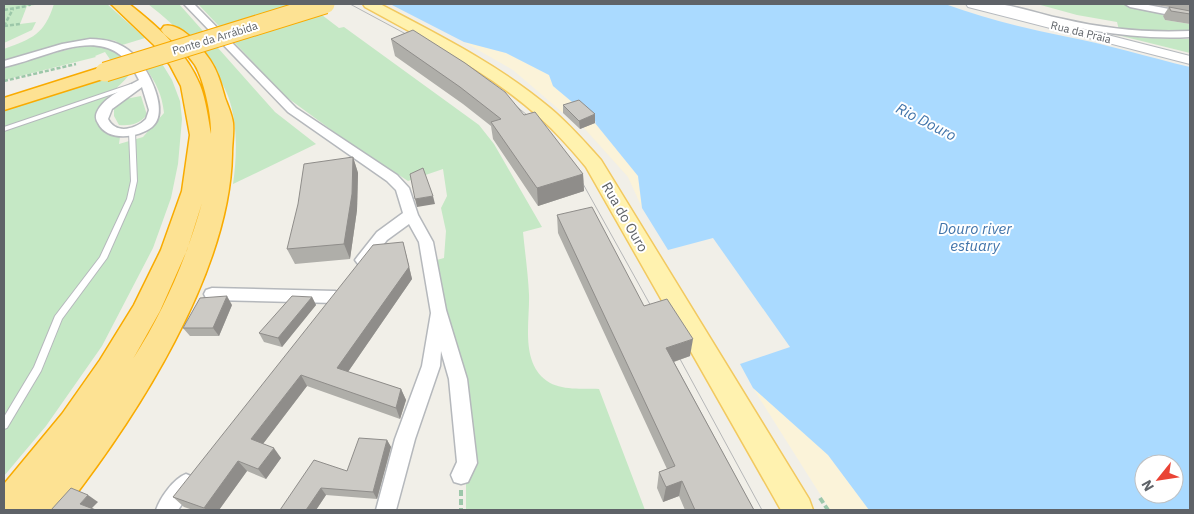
<svg xmlns="http://www.w3.org/2000/svg" width="1194" height="514" viewBox="0 0 1194 514" font-family="'IBM Plex Sans',sans-serif">
<style>
.green{fill:#c5e8c5}
.sand{fill:#fbf3d9}
.water{fill:#aadaff;fill-rule:evenodd}
.lines{fill:none;stroke-linecap:round;stroke-linejoin:round}
.service-casing{stroke:#b5b8bc;stroke-width:2}
.minor-casing{stroke:#b5b8bc;stroke-width:3}
.secondary-casing{stroke:#b6babf;stroke-width:2}
.primary-casing{stroke:#f2c960;stroke-width:3}
.motorway-casing{stroke:#f9ab00;stroke-width:3}
.path-far1{stroke:#9cc7a9;stroke-width:2.5;stroke-dasharray:4 2;stroke-linecap:butt}
.path{stroke:#9cc7a9;stroke-width:4;stroke-dasharray:6 3;stroke-linecap:butt}
.service{fill:#fff;fill-rule:evenodd}
.minor{fill:#fff;fill-rule:evenodd}
.secondary{fill:#fff;fill-rule:evenodd}
.primary{fill:#fff2af;fill-rule:evenodd}
.motorway{fill:#fde293;fill-rule:evenodd}
.tram{stroke:#b6b7b8;stroke-width:1}
.motorway-bridge-casing{stroke:#f9ab00;stroke-width:21;stroke-linecap:butt}
.motorway-bridge{stroke:#fde293;stroke-width:19}
.wall{fill:#afaea9}
.shaded-wall{fill:#8f8d8a}
.building{fill:#cccac5;stroke:#8f8d8a}
.labels{text-anchor:middle;stroke-width:4;stroke-linejoin:round;paint-order:stroke}
.far-street-label{font-size:11px;fill:#5f6368;stroke:#fff}
.street-label{font-size:14px;fill:#5f6368;stroke:#fff}
.water-label{font-size:15px;font-style:italic;fill:#4174aa;stroke:#fff}
</style>
<rect width="100%" height="100%" fill="#f1efe8"/>
<!-- green -->
<g class="green">
<polygon points="4,4 43,4 27,6 20,24 36,22 32,30 4,43"/>
<path d="M54,4H107L145,38L119,46L116,41C86,34 35,53 4,60V49C33,38 44,35 54,4Z"/>
<path d="M148,4H179L275,112L316,144L233,184C237,156 238,123 228,96C215,61 177,27 148,4Z"/>
<path d="M198,4H284L304,19L322,15L339,28L344,27L479,125L494,144L542,227L523,232C525,253 528,273 529,294C530,321 520,362 547,381C561,391 583,388 599,389L645,510H466V478L476,467L465,381L433,261L444,258L446,231L441,208L447,196L443,169L408,181L341,137L285,96Z"/>
<polygon points="1037,4 1128,4 1162,13 1165,20 1190,24 1190,32 1119,30 1117,22 1077,15"/>
<polygon points="1093,29 1144,38 1190,39 1190,53"/>
<path d="M90,44C95,45 102,44 106,46C117,51 127,64 129,75C117,90 99,100 95,120L104,131L120,137L119,144L143,137L164,113C162,94 156,83 145,67L161,62L172,80L180,101L182,119L178,164L171,198L153,248L102,346L46,426L4,476V111L108,77L120,74L105,52L95,56L96,57L4,80V66Z"/>
<path d="M141,96L147,115C139,124 131,126 119,125L114,116V106L120,100Z"/>
</g>
<!-- sand -->
<g class="sand">
<polygon points="464,42 506,53 549,75 553,86 579,108 563,113 513,70"/>
<polygon points="595,123 638,176 642,208 628,177 583,127"/>
<polygon points="753,388 828,455 869,510 830,510"/>
</g>
<!-- water -->
<path class="water" d="M390,4H945C984,18 1023,28 1063,36C1106,44 1148,57 1190,67V510H869L828,455L753,388L740,364L790,347L713,238L668,250L642,208L638,176L595,123L596,122L553,86L549,75L506,53L464,42ZM1144,464H1174V494H1144Z"/>
<g class="lines">
<defs>
<g id="service">
<polygon points="131,84 134,86 133,87 4,131 4,127"/>
<polygon points="132,130 135,132 137,181 133,199 107,258 62,319 41,371 7,428 4,429 4,417 34,367 55,316 100,257 127,199 131,181 129,132"/>
</g>
<g id="minor">
<polygon points="184,4 194,4 296,108 397,175 409,188 418,215 433,242 446,310 467,379 477,463 468,482 461,484 454,482 451,475 457,462 449,379 441,351 440,366 415,439 396,510 376,510 395,439 422,366 431,313 419,242 409,224 387,240 368,264 363,265 358,264 355,260 358,256 377,232 403,213 396,190 387,181 288,112"/>
<path d="M983,4C1009,2 1037,14 1063,19C1105,29 1147,33 1190,31V37C1120,41 1053,23 985,6Z"/>
<polygon points="1125,4 1143,4 1190,13 1190,19 1130,7"/>
<path d="M90,39C105,39 120,42 132,53C147,65 171,112 152,127C138,138 107,142 98,123C96,120 95,116 97,112C104,97 125,88 139,80C110,17 52,57 4,67V61L62,44ZM142,87L149,110L146,119C136,129 116,135 108,119L112,109Z"/>
<polygon points="212,288 335,291 341,293 343,297 341,301 335,303 212,300 206,298 204,294 206,290"/>
<path d="M186,474L193,477L196,484L178,510H156C160,498 173,479 186,474Z"/>
</g>
<polygon id="secondary" points="966,4 986,4 1190,56 1190,64 968,7"/>
<path id="primary" d="M363,4H380C439,35 499,65 550,108C568,123 585,142 601,160L809,499L813,510H781L586,167C571,149 556,132 539,117C488,71 425,40 365,7Z"/>
<g id="motorway">
<path d="M111,4H129C156,25 187,52 200,85C206,100 208,118 211,134C212,117 204,80 195,65C187,53 175,43 164,34L161,30L164,26C181,22 201,47 210,60C218,72 221,84 225,98C228,106 232,115 233,123C234,133 232,144 232,154C230,273 136,418 64,510H4V484L62,414L100,360L134,305L161,250L182,191L190,135L181,86L170,65L154,45ZM202,203C187,257 164,311 133,359L160,311L187,250Z"/>
<polygon points="105,66 112,68 115,72 112,76 4,110 4,98"/>
</g>
</defs>
<!-- service casing -->
<use href="#service" class="service-casing"/>
<!-- minor casing -->
<use href="#minor" class="minor-casing"/>
<!-- secondary casing -->
<use href="#secondary" class="secondary-casing"/>
<!-- primary casing -->
<use href="#primary" class="primary-casing"/>
<!-- motorway casing -->
<use href="#motorway" class="motorway-casing"/>
<!-- path-far1 -->
<g class="path-far1">
<polyline points="29,4 30,6"/>
<polyline points="4,10 27,6"/>
<polyline points="4,26 13,9"/>
<polyline points="4,26 20,24"/>
<polyline points="4,81 76,64"/>
</g>
<!-- path -->
<g class="path">
<polyline points="461,490 461,510"/>
<polyline points="820,498 828,510"/>
</g>
<!-- service -->
<use href="#service" class="service"/>
<!-- minor -->
<use href="#minor" class="minor"/>
<!-- secondary -->
<use href="#secondary" class="secondary"/>
<!-- primary -->
<use href="#primary" class="primary"/>
<!-- motorway -->
<use href="#motorway" class="motorway"/>
<!-- tram -->
<g class="tram">
<polyline points="350,4 417,40"/>
<polyline points="505,97 538,124"/>
<polyline points="577,173 657,317"/>
<polyline points="674,348 762,510"/>
</g>
<defs>
<polyline id="motorway-bridge" points="105,72 325,4"/>
</defs>
<!-- motorway-bridge casing -->
<use href="#motorway-bridge" class="motorway-bridge-casing"/>
<!-- motorway-bridge -->
<use href="#motorway-bridge" class="motorway-bridge"/>
</g>
<!-- wall -->
<g class="wall">
<polygon points="1148,4 1190,4 1190,24 1165,20 1163,16 1169,7"/>
<polygon points="391,39 524,115 583,174 584,191 538,206 493,139 491,126 463,104 395,56"/>
<polygon points="563,105 595,123 580,129 563,113"/>
<polygon points="353,157 358,173 357,210 350,259 295,264 287,249"/>
<polygon points="557,215 644,306 690,356 674,362 754,510 685,510 679,496 663,502 657,488 659,472 667,469 558,233"/>
<polygon points="406,254 412,279 348,372 401,389 406,400 400,419 307,386 263,444 281,458 266,479 247,471 219,510 193,510 184,507 173,497"/>
<polygon points="312,297 316,305 282,347 264,342 259,333"/>
<polygon points="232,305 219,336 190,336 183,328"/>
<polygon points="387,440 391,447 377,499 326,495 316,510 280,510 347,471"/>
</g>
<!-- shaded-wall -->
<g class="shaded-wall">
<polygon points="595,114 595,123 580,129 579,121"/>
<polygon points="353,157 358,173 357,210 350,259 344,244"/>
<polygon points="583,174 584,191 538,206 537,188"/>
<polygon points="433,196 435,204 417,207 415,199"/>
<polygon points="403,242 412,279 343,379 337,368"/>
<polygon points="227,296 232,305 219,336 213,328"/>
<polygon points="312,297 316,305 282,347 278,338"/>
<polygon points="693,339 690,356 664,365 666,348"/>
<polygon points="301,375 307,386 259,449 251,439"/>
<polygon points="401,389 406,400 400,419 396,408"/>
<polygon points="387,440 391,447 377,499 373,492"/>
<polygon points="274,448 281,458 266,479 258,469"/>
<polygon points="238,461 247,471 219,510 206,510 204,508"/>
<polygon points="682,481 679,496 663,502 666,487"/>
<polygon points="321,488 326,495 316,510 306,510"/>
<polygon points="88,495 98,502 90,510 80,504"/>
</g>
<!-- building -->
<g class="building">
<polygon points="1169,7 1190,11 1190,14 1171,11"/>
<polygon points="413,30 465,63 505,92 524,115 535,112 583,174 537,188 491,122 501,119 460,87 391,39"/>
<polygon points="579,100 595,114 579,121 563,105"/>
<polygon points="353,157 352,194 344,244 287,249 298,204 304,164"/>
<polygon points="423,168 433,196 415,199 410,174"/>
<polygon points="592,207 644,306 667,299 693,339 666,348 754,510 695,510 682,481 666,487 659,472 675,466 557,215"/>
<polygon points="403,242 409,267 337,368 401,389 396,408 301,375 251,439 274,448 258,469 238,461 204,508 173,497 373,245"/>
<polygon points="227,296 213,328 183,328 200,298"/>
<polygon points="292,296 312,297 278,338 259,333"/>
<polygon points="359,438 387,440 373,492 321,488 306,510 280,510 314,460 347,471"/>
<polygon points="71,488 88,495 80,504 96,510 51,510"/>
</g>
<g class="labels">
<!-- far-street labels -->
<g class="far-street-label">
<text transform="translate(1081 32) rotate(14)" y="4">Rua da Praia</text>
<text transform="translate(215 38) rotate(-17)" y="4">Ponte da Arrábida</text>
</g>
<!-- street labels -->
<g class="street-label">
<text transform="translate(625 217) rotate(60)" y="5">Rua do Ouro</text>
</g>
<!-- water labels -->
<g class="water-label">
<text transform="translate(926 122) rotate(27)" y="5">Rio Douro</text>
<text x="975" y="234">Douro river<tspan x="975" dy="17">estuary</tspan></text>
</g>
</g>
<!-- border -->
<rect width="1194" height="514" fill="none" stroke="#5f6368" stroke-width="10"/>
<!-- north arrow -->
<g transform="translate(1159 479) rotate(240)"><circle r="24" fill="#ffffff" stroke="#bfc1c3"/>
<path d="M0-4L9 19L0 12L-9 19Z" fill="#ea4335"/>
<text y="-8" font-size="14" font-weight="bold" text-anchor="middle" fill="#5f6368">N</text>
</g>
</svg>
